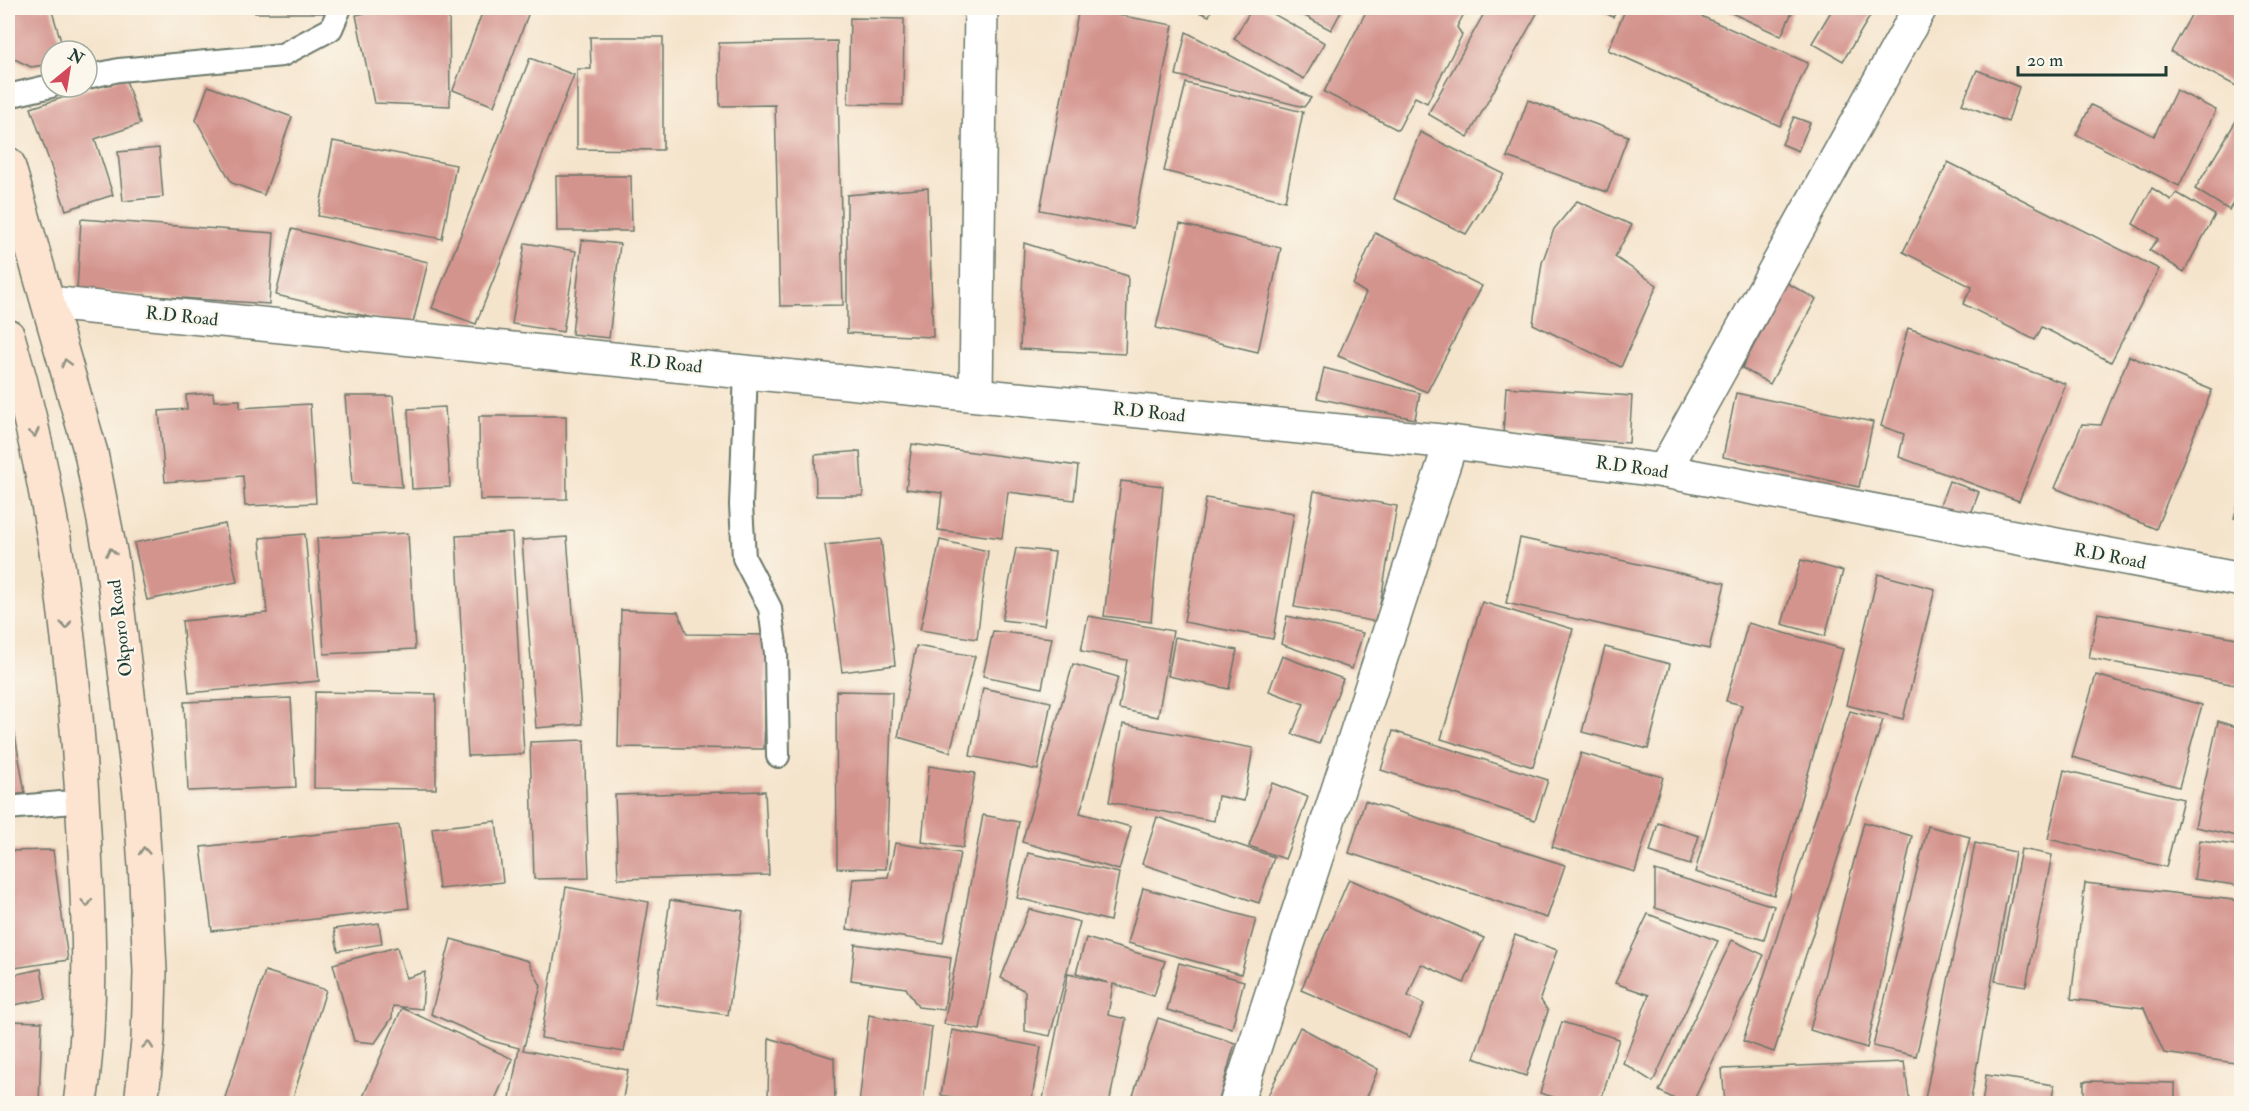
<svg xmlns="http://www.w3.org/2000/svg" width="2249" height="1111" viewBox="0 0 2249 1111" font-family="'IM FELL Double Pica',serif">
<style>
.building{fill:#d4948e}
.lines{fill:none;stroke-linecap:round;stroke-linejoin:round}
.lane-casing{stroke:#6a7769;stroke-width:26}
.street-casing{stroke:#6a7769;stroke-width:36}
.secondary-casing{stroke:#6a7769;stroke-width:36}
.lane{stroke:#fff;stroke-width:22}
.street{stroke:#fff;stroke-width:33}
.secondary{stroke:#fde4d0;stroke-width:33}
.oneway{stroke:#8e9082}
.labels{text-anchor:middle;stroke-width:4.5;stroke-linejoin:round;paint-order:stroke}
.street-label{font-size:18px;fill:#1f3d34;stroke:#fbf7ec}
</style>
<rect width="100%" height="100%" fill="#fbf7ec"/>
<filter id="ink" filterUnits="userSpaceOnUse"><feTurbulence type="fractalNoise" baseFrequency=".0167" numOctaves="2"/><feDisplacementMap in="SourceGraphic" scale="12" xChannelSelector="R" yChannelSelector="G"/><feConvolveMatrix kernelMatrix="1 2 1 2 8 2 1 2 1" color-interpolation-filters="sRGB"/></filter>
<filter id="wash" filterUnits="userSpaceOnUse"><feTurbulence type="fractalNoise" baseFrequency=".008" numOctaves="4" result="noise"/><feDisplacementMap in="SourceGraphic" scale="24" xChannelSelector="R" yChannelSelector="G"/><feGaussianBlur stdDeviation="1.35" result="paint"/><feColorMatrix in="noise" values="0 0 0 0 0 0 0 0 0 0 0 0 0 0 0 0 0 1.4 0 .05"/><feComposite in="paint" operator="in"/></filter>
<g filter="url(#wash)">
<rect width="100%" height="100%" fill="#f5e4cc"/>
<g id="blocks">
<!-- building -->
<g class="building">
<polygon points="8,8 51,8 64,51 51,51 51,64 31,67 8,56"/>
<rect x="255" y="8" width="80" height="5"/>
<polygon points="375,8 449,8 450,106 374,103 356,15 374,11"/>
<polygon points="484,8 517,8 529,12 494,106 453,90"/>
<polygon points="1079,8 1173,25 1133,228 1040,210"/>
<polygon points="1188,8 1212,8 1209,16"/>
<polygon points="1252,8 1263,8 1325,43 1304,79 1234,39"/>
<polygon points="1290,8 1343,8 1331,30"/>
<polygon points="1368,8 1467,8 1457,27 1462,35 1427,103 1415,97 1398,130 1324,92"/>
<polygon points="1487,8 1540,8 1468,137 1428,114"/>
<polygon points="1596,8 1619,8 1613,17"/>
<polygon points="1626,8 1683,8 1808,63 1780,126 1608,50"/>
<polygon points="1721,8 1794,8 1781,36"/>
<polygon points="1833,8 1875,8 1843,61 1812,43"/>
<polygon points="2195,8 2242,8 2242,89 2171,52"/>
<polygon points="850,18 904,19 903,105 848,104"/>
<polygon points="1186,32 1311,98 1304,107 1176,75"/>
<polygon points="590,37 663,37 663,150 577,149 577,69 591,69"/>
<polygon points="837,41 843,305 780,306 775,105 720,106 719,43"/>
<polygon points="530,58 574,75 476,324 432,308"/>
<polygon points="1977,70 2019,87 2008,122 1962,104"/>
<polygon points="125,77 140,124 95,139 113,195 66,210 31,108"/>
<polygon points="1186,83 1303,112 1285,201 1164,171"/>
<polygon points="208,86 292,117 264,195 232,183 196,120"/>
<polygon points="2176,90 2216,110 2179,186 2076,135 2091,105 2154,136"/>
<polygon points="1528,100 1628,136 1607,192 1507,157"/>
<polygon points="2242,111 2242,188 2229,210 2195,189"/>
<polygon points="1794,117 1810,123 1798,151 1782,144"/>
<polygon points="1420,132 1504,174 1466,234 1394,199"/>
<polygon points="333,141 456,165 442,239 318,216"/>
<polygon points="159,148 163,197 123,201 118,152"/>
<polygon points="1948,162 2159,269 2111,362 2042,327 2035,340 1963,304 1972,287 1903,252"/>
<polygon points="556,176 631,176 632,231 557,231"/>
<polygon points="928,188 933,337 847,333 847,195"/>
<polygon points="2152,188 2171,200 2177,193 2215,215 2184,272 2149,250 2158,239 2133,224"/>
<polygon points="1577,201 1632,225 1615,257 1657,285 1621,367 1533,324 1542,263 1554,229"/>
<polygon points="81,219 274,233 269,304 77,291"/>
<polygon points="1180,224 1281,248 1258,352 1156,328"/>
<polygon points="292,229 428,262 412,327 276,295"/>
<polygon points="1375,233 1482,286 1427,392 1338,356 1366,293 1353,285"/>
<polygon points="582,240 620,244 609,338 572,334"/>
<polygon points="525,243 576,251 563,332 512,324"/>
<polygon points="1024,243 1128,276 1125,354 1020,349"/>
<polygon points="1787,283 1816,299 1770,384 1742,368"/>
<polygon points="1908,328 2066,384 2019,501 1899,457 1904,434 1881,426"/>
<polygon points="2129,356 2212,390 2156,529 2055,488 2082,424 2101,425"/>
<polygon points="1324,368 1420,393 1415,419 1317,398"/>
<polygon points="1506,387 1632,396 1629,443 1503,434"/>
<polygon points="213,393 214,401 240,400 240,408 310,404 316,503 245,506 243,476 165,482 159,411 187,409 186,395"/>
<polygon points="1736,393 1873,422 1859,487 1723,457"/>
<polygon points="345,396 393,396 402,487 352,484"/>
<polygon points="445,407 450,487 412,489 408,409"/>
<polygon points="479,416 566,416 567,499 480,500"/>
<polygon points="912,444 1078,466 1074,500 1008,492 1002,538 938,530 942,493 906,489"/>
<polygon points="860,451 863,496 816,496 815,455"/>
<polygon points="1121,481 1163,486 1151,622 1104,616"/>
<polygon points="1949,481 1979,492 1969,519 1939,508"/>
<polygon points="1314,491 1397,506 1377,622 1294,607"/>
<polygon points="2242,491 2242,520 2234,518"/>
<polygon points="1206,498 1294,513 1273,639 1184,622"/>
<polygon points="225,524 237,582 147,600 134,543"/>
<polygon points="408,533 415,649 324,654 317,538"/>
<polygon points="512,533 524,754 468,756 456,536"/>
<polygon points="305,534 319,681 189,693 182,621 267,613 260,538"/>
<polygon points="567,537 582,724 536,728 522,540"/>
<polygon points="1520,538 1725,583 1709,649 1506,603"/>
<polygon points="881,539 895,665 842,672 825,545"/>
<polygon points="940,540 988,551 977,639 920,630"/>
<polygon points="1016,548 1055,552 1044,625 1002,620"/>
<polygon points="1801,560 1843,571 1825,636 1782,624"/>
<polygon points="1878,574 1935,589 1903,719 1846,705"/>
<polygon points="1482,602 1573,629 1533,767 1441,739"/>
<polygon points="621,610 678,612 687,634 767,635 764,749 618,747"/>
<polygon points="2098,613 2242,639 2242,686 2089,658"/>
<polygon points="1088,616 1173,631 1158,717 1119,709 1127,660 1081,651"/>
<polygon points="1287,616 1363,633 1352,669 1281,644"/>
<polygon points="1748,623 1843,649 1774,895 1695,872 1742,705 1726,701"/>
<polygon points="993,631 1052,638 1042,688 983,676"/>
<polygon points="1175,637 1237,650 1229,689 1168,676"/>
<polygon points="916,646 975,656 950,752 898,737"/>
<polygon points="1605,647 1670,664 1648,749 1582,732"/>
<polygon points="1282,656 1343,679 1319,744 1292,734 1304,704 1269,691"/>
<polygon points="1073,664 1118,677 1080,813 1131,827 1119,870 1022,842"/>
<polygon points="2096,675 2202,705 2179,787 2072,757"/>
<polygon points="983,688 1051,702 1038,770 970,756"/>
<polygon points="836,691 892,692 886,869 837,868"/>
<polygon points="315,692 436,694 436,789 314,788"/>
<polygon points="8,695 25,793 8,796"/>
<polygon points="291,698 296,787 188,791 184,702"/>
<polygon points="1850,711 1883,720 1774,1052 1743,1041"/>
<polygon points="2218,721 2242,729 2242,837 2195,827"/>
<polygon points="1123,724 1253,748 1244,801 1218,796 1214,821 1109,802"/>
<polygon points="1393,731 1548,780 1535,820 1381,770"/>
<polygon points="584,740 589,878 534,879 530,742"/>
<polygon points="1581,753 1663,777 1635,872 1552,847"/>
<polygon points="929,766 975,773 963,848 922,842"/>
<polygon points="2064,770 2183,799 2166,867 2048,839"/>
<polygon points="1272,783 1308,797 1285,859 1249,846"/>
<polygon points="765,791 769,875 618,879 615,795"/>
<polygon points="1365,801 1565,865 1547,918 1349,853"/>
<polygon points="983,815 1019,822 980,1030 944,1024"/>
<polygon points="1157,817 1274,857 1259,903 1142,864"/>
<polygon points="496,821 503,882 439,889 432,828"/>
<polygon points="1864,822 1912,836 1867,1048 1810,1030"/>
<polygon points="1658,823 1699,836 1690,865 1650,852"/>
<polygon points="399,825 409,908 212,931 201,847"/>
<polygon points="1928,826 1970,837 1916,1056 1873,1046"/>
<polygon points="2200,840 2242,846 2242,886 2194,879"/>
<polygon points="895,843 960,853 943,943 847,929 853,879 888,877"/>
<polygon points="1975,843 2015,852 1970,1104 1924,1104"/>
<polygon points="2021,849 2052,855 2026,986 1995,981"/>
<polygon points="53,850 68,960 8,969 8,851"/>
<polygon points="1028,853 1119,873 1110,921 1017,898"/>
<polygon points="1655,870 1774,906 1764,940 1655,908"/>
<polygon points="1349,879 1484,938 1464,983 1421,964 1408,996 1424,1004 1410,1037 1301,990"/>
<polygon points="2085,883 2242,901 2242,1054 2235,1063 2164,1053 2144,1008 2071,999"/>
<polygon points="566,887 649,902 624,1052 541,1038"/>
<polygon points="1143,888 1256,919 1241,974 1128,943"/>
<polygon points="670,900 743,911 728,1015 655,1004"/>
<polygon points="1029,909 1080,922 1050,1036 1025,1031 1025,991 1001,978"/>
<polygon points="1648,914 1718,941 1653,1082 1623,1063 1649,995 1615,983"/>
<polygon points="379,923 382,944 338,951 334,929"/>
<polygon points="1515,935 1557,950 1540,999 1548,1011 1526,1076 1474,1058"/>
<polygon points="1086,938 1165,961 1154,996 1113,984 1108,1015 1126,1019 1109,1104 1042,1104 1068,974 1108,983 1076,973"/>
<polygon points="451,939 528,961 541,986 523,1050 628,1070 622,1104 509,1104 519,1048 492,1041 431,1014"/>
<polygon points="1732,940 1764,955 1692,1104 1684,1104 1659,1091"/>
<polygon points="855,944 951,958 944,1010 918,1007 906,988 851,980"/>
<polygon points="397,947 406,978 425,972 422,1009 393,1006 392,1018 375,1043 354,1041 333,964"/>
<polygon points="1179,963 1244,981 1232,1028 1167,1010"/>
<polygon points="41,969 46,999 8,1006 8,976"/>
<polygon points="265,971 326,990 291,1104 223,1104"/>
<polygon points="402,1008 513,1059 493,1104 377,1104 363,1097"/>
<polygon points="869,1015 932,1027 923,1104 859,1104"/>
<polygon points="1158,1018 1235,1043 1218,1104 1131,1102"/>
<polygon points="8,1021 42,1022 39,1104 8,1104"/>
<polygon points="1562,1022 1619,1039 1600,1104 1576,1104 1540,1093"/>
<polygon points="1300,1027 1378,1069 1364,1104 1264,1104"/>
<polygon points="952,1030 1041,1047 1031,1104 988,1104 941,1095"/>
<polygon points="769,1038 834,1058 835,1104 768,1104"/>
<polygon points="1904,1062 1910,1104 1725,1104 1722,1069"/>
<polygon points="1986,1075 2054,1085 2051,1104 1982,1104"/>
<polygon points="2084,1081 2175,1083 2175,1104 2084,1104"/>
</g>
</g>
</g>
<g filter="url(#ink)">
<use href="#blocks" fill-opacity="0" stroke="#6a7769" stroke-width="1.5"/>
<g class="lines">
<defs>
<g id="lane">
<polyline points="87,77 119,70 282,55 331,29 340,8"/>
<polyline points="8,96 51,86"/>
<polyline points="746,371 741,505 744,558 770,608 776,653 778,756"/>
<polyline points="8,808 82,801"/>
</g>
<g id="street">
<polyline points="49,303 1451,442 1664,471 2242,580"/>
<polyline points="976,394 981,8"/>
<polyline points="1664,471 1920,8"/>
<polyline points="1236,1104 1451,442"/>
</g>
<g id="secondary">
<polyline points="8,164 91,453 112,562 140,794 146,881 150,972 148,1041 141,1104"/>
<path d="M8,336C56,498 75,663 84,832C89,922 93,1014 80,1104"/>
</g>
</defs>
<!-- lane casing -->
<use href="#lane" class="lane-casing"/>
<!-- street casing -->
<use href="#street" class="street-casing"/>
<!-- secondary casing -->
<use href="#secondary" class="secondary-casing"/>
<!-- lane -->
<use href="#lane" class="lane"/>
<!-- street -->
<use href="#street" class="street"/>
<!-- secondary -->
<use href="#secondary" class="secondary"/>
</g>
<!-- one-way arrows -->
<defs><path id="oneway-chevron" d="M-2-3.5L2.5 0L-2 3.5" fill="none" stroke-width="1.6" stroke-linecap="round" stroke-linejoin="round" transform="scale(1.5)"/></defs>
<g class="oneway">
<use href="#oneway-chevron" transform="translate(66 363) rotate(-106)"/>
<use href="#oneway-chevron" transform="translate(34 433) rotate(77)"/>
<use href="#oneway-chevron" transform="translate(111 552) rotate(-99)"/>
<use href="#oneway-chevron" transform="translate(66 625) rotate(85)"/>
<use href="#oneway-chevron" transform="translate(144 851) rotate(-94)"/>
<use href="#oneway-chevron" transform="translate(87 903) rotate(87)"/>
<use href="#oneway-chevron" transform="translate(148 1045) rotate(-85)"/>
</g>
</g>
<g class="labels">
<!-- street labels -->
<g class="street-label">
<text transform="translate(182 316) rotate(6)" y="6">R.D Road</text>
<text transform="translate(666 363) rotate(6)" y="6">R.D Road</text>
<text transform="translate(1149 412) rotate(6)" y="6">R.D Road</text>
<text transform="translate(1632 467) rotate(8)" y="6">R.D Road</text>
<text transform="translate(2110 556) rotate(11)" y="6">R.D Road</text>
<text transform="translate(120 628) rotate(-97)" y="6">Okporo Road</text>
</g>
</g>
<!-- margin -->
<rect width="2249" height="1111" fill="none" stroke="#fbf7ec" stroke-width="30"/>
<!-- north arrow -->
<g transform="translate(69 69) rotate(30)"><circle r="28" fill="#fbf7ec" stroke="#a3ada2" stroke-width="1.5"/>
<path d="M0-4.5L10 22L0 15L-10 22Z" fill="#d1495b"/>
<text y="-9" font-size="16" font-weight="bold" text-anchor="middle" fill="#1f3d34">N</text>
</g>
<!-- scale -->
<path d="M2018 66v9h148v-9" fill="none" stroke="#1f3d34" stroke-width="3"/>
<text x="2027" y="66" font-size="18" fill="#1f3d34" stroke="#fbf7ec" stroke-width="4.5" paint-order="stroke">20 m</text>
</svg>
